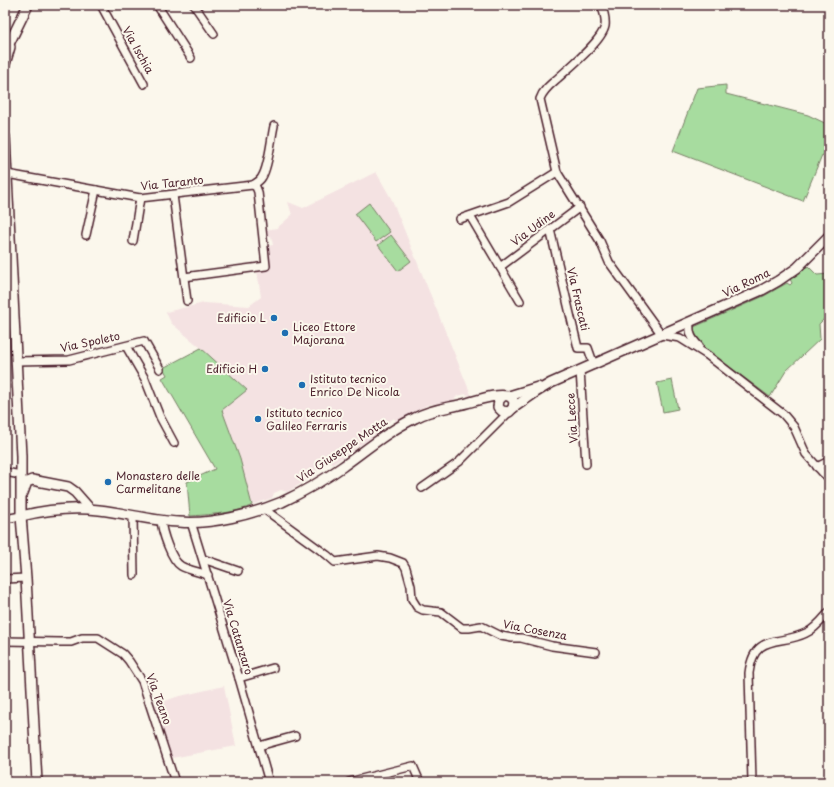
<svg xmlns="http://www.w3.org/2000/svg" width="834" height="787" viewBox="0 0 834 787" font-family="'Playpen Sans',sans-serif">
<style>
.built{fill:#f4e2e2}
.green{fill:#a7dc9f;stroke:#787e65}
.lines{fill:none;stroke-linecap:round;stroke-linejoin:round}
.minor-casing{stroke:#4a1f2b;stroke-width:10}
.major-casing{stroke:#4a1f2b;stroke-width:12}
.minor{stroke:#fbf7ec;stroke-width:7}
.major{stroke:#fbf7ec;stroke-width:9}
.poi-dot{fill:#1f6fb2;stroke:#fbf7ec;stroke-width:1.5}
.labels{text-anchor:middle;stroke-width:4;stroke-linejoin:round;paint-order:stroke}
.street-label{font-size:11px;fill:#4a1f2b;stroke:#fbf7ec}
.poi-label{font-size:11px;fill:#4a1f2b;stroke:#fbf7ec;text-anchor:start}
</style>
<rect width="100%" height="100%" fill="#fbf7ec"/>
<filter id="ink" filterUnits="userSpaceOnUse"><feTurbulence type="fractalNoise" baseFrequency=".025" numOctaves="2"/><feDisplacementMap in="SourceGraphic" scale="8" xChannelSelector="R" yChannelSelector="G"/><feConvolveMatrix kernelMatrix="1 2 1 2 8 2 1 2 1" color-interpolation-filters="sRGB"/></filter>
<g filter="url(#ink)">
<!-- built -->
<g class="built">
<polygon points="376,172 392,200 472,397 466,394 457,396 453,401 427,405 396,422 394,418 377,431 378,433 333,464 328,462 318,468 317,474 287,492 281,490 274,493 272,498 252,505 240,459 222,410 247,390 201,348 171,323 166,312 204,303 249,306 261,297 257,270 266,269 266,271 269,270 266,246 273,245 271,236 265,237 265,230 277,228 292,215 288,202 303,208"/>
<polygon points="224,686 236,746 172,758 155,705 176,697"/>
</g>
<!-- green -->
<g class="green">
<polygon points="726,85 726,94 808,115 829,125 829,158 822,155 803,201 673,151 697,88"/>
<polygon points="369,203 390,232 376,242 355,214"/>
<polygon points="391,235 411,261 398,271 378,245"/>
<path d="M808,266L817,275L829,274V314L819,324L820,339L786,371L770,397L703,347C697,341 690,336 694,327L764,296L787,283L790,285L792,283L790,279Z"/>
<path d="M201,348L247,390L222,410L240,459L252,505C240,513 205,515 190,516L187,482L215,469L162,378L167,375L163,368Z"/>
<polygon points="672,380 678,409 663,412 657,383"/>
</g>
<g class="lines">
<defs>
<g id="minor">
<polyline points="101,5 144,84"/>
<polyline points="157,5 191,58"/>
<polyline points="194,5 214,34"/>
<path d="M601,5C604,12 606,18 605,26C602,41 570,67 558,78C551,84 543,90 540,99L557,172L600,241L609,262L662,335L680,338L707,355L783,414L794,427L806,454L822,472L829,478"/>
<path d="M7,174L140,198L253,185C256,183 260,181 262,177C269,166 271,139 274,126"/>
<polyline points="173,195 187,301"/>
<polyline points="470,216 520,301"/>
<polyline points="460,219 509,202 557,172"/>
<polyline points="550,229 578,348 588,348 594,365"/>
<polyline points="86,235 96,190"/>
<polyline points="133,241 140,198"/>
<polyline points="500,267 580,207"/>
<polyline points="184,277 266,266 258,192 256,187 253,185"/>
<path d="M690,322C689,333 691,338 699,346"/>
<polyline points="126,346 145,379 160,417 174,443"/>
<polyline points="16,361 69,360 144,341 160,369"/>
<polyline points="580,370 586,464"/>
<polyline points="817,467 829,461"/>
<polyline points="5,472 21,475"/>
<polyline points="422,488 459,462 511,410"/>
<polyline points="264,509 327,555 335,562 378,556 390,558 403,563 406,568 411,586 412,599 417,607 423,610 441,612 462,628 469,628 481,626 501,636 512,638 521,638 552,646 596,652"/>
<polyline points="133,516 134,575"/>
<polyline points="5,519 21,516"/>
<path d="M161,520C162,532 171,560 181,566C188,570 200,572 208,575"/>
<polyline points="191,522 239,678 269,782"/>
<polyline points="203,559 238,571"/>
<polyline points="5,579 26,578"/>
<polyline points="5,641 60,642 71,642 82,638 98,638 123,654 129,661 142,681 175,782"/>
<polyline points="239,678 273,668"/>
<polyline points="259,746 295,736"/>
<polyline points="349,782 413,766 420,782"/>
<path d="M752,782L749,673C754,632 780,646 806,633C815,629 822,620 829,612"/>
</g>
<g id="major">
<polyline points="5,52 28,5"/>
<polyline points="5,64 10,47"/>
<polyline points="5,137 21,456 21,516 26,578 37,782"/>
<polyline points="509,396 538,387"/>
<polyline points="513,408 536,392 551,383 762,290 778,281 797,268 829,236"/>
<polyline points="23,493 27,482 32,480 68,487 75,492 90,509"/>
<path d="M21,516C46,510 72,507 99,510C126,513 152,521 179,522C211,525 253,514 282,502C303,492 324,480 342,467C366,450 388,431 415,418C431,409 449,408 467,403C478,400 500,392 511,397L514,402L513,408L509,412L502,411L498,407L499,400L503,396"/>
</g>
</defs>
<!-- minor casing -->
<use href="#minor" class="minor-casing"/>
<!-- major casing -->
<use href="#major" class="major-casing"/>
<!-- minor -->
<use href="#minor" class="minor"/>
<!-- major -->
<use href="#major" class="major"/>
</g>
</g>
<!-- markers -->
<g class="poi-dot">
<circle cx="274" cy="318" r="4"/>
<circle cx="285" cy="333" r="4"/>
<circle cx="265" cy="369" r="4"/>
<circle cx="302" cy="385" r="4"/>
<circle cx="258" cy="419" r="4"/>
<circle cx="108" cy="482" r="4"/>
</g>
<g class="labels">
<!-- street labels -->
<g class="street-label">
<text transform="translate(138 50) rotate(61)" y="4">Via Ischia</text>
<text transform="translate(172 183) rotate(-6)" y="4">Via Taranto</text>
<text transform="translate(533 228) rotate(-37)" y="4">Via Udine</text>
<text transform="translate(746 283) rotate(-26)" y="4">Via Roma</text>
<text transform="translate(578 299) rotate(77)" y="4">Via Frascati</text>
<text transform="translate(90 342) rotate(-12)" y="4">Via Spoleto</text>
<text transform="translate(572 418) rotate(-94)" y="4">Via Lecce</text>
<text transform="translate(342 450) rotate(-34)" y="4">Via Giuseppe Motta</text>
<text transform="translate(535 630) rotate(11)" y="4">Via Cosenza</text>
<text transform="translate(238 637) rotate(73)" y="4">Via Catanzaro</text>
<text transform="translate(159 699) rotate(70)" y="4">Via Teano</text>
</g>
<!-- poi labels -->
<g class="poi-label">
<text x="266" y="322" text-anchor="end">Edificio L</text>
<text x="293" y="331">Liceo Ettore<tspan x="293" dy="13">Majorana</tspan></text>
<text x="257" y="373" text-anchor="end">Edificio H</text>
<text x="310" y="383">Istituto tecnico<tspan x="310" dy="13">Enrico De Nicola</tspan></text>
<text x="266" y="417">Istituto tecnico<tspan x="266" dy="13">Galileo Ferraris</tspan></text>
<text x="116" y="480">Monastero delle<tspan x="116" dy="13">Carmelitane</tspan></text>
</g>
</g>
<!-- margin -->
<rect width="834" height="787" fill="none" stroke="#fbf7ec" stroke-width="20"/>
<rect x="10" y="10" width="814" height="767" fill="none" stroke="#4a1f2b" stroke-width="1.5" filter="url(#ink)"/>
</svg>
